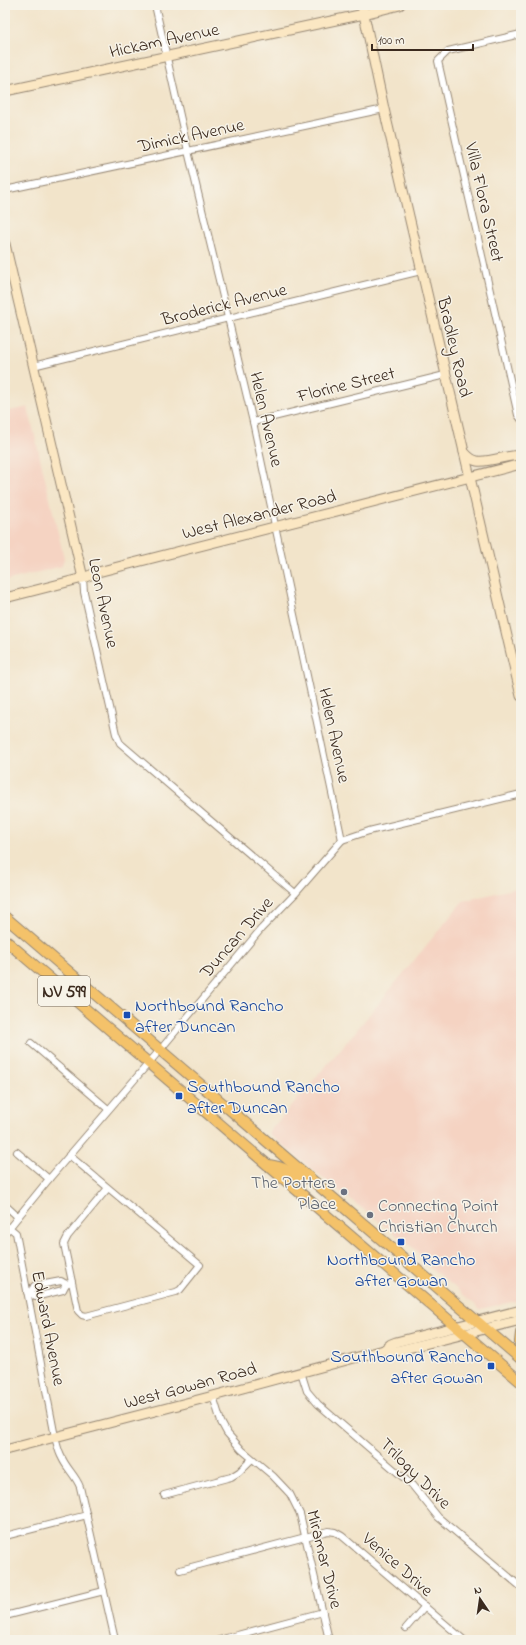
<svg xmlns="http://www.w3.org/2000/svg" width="526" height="1645" viewBox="0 0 526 1645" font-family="'Indie Flower',sans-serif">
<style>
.built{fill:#f5d3c2}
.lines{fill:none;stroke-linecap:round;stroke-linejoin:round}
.street-casing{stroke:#968774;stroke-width:8}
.secondary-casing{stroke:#968774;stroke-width:11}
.primary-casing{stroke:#968774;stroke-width:12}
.street{stroke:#fff;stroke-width:6}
.secondary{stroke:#fbe7c3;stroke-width:9}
.primary{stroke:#f4c26a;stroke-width:10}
.transit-dot{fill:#1a4fb4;stroke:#f7f3e8;stroke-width:1.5}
.worship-dot{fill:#6b7280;stroke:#f7f3e8;stroke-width:1.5}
.labels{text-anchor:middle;stroke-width:3;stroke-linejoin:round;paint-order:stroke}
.shield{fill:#f7f3e8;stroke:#73665b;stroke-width:1}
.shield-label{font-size:17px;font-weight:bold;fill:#3b2a1e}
.street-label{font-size:18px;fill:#3b2a1e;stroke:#f7f3e8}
.transit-label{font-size:18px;fill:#164399;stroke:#f7f3e8;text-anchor:start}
.worship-label{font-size:18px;fill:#5b616d;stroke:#f7f3e8;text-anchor:end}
</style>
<rect width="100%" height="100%" fill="#f7f3e8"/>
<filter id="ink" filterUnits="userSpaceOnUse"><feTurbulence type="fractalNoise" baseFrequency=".025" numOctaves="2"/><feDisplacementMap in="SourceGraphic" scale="8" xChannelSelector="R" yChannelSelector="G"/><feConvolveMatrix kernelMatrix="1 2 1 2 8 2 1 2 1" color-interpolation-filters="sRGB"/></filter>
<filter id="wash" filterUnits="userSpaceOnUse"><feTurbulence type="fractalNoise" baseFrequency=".012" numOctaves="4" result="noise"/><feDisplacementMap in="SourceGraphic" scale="16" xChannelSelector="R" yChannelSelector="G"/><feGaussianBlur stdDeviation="0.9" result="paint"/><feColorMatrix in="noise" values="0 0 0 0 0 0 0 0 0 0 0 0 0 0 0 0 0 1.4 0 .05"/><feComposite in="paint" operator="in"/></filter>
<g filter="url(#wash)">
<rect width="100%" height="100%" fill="#f2e4ca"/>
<!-- built -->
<g class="built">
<polygon points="28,407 64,558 62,566 5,581 5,412"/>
<polygon points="521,887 521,1300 480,1309 452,1285 425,1264 416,1250 324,1179 268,1133 351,1037 463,901"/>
</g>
</g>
<g filter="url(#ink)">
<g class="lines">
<defs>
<g id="street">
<polyline points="155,5 188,151 253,422 342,840"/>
<polyline points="521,34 448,51 438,61 518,415 521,419"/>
<polyline points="5,190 384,109"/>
<polyline points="33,366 421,271"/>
<polyline points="253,422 445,375"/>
<polyline points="83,578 84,592 116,734 120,743 295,893"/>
<polyline points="31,1043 108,1109"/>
<polyline points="17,1152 49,1179"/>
<polyline points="69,1155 200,1265 180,1290 176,1292 86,1316 82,1315 78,1311 64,1244 68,1236 108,1188"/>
<polyline points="5,1205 18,1217"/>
<path d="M10,1228L16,1233L55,1437C57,1444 58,1451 62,1458C67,1469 76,1476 80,1487L115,1640"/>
<polyline points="5,1233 49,1179 160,1050 261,929 295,894 342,840 369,831 521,794"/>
<polyline points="27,1292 31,1292 34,1286 61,1281 66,1284 72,1282"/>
<polyline points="31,1292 35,1297 63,1290 66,1284"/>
<polyline points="301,1372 307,1391 318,1404 412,1485 438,1517 521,1587"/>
<polyline points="213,1396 221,1422 227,1433 242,1450 273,1476 290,1494 300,1514 329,1640"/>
<polyline points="164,1495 231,1477 239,1472 252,1459"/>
<polyline points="5,1536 87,1515"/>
<polyline points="180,1570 328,1531 335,1532 342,1536 464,1640"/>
<polyline points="5,1616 104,1591"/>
<polyline points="406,1628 425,1606"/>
<polyline points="219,1640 323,1612"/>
</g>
<g id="secondary">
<polyline points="362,5 384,109 521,696"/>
<polyline points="5,91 364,14 400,5"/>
<polyline points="5,244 83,578"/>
<path d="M464,452C468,456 471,460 477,461C489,463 507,455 521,455"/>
<polyline points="5,598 83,578 98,572 521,464"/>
<polyline points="384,1350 391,1344 396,1342 521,1310"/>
<polyline points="5,1450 213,1396 384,1350 396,1351 521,1320"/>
</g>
<g id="primary">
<polyline points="5,917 521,1359"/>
<polyline points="5,940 521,1382"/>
<path d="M269,1165C275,1166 281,1167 286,1170C294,1176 298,1181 309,1177"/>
<polyline points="521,1333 520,1342 521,1348"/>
</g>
</defs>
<!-- street casing -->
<use href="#street" class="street-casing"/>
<!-- secondary casing -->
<use href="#secondary" class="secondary-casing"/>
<!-- primary casing -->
<use href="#primary" class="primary-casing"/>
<!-- street -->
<use href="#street" class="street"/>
<!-- secondary -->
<use href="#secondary" class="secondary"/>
<!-- primary -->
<use href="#primary" class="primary"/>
</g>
</g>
<!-- markers -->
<g class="transit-dot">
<rect x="123" y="1011" width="8" height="8" rx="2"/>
<rect x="175" y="1092" width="8" height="8" rx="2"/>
<rect x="397" y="1238" width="8" height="8" rx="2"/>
<rect x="487" y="1362" width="8" height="8" rx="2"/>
</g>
<g class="worship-dot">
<circle cx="344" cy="1192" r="4"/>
<circle cx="370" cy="1215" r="4"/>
</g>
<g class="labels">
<!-- shield labels -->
<rect class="shield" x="38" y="976" width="52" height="30" rx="3"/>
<g class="shield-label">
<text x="64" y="997">NV 599</text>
</g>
<!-- street labels -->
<g class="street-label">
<text transform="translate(164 40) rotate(-12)" y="6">Hickam Avenue</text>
<text transform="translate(191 135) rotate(-12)" y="6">Dimick Avenue</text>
<text transform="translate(485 202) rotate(77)" y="6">Villa Flora Street</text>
<text transform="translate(224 304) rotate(-14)" y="6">Broderick Avenue</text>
<text transform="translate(455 347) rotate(77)" y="6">Bradley Road</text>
<text transform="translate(346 384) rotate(-14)" y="6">Florine Street</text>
<text transform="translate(267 419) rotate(77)" y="6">Helen Avenue</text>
<text transform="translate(259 514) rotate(-14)" y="6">West Alexander Road</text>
<text transform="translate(104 603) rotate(78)" y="6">Leon Avenue</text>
<text transform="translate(335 735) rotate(78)" y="6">Helen Avenue</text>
<text transform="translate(236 937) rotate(-49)" y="6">Duncan Drive</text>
<text transform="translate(49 1328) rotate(79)" y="6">Edward Avenue</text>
<text transform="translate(190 1385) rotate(-15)" y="6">West Gowan Road</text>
<text transform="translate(416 1473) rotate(45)" y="6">Trilogy Drive</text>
<text transform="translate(325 1559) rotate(76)" y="6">Miramar Drive</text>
<text transform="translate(398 1564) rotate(41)" y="6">Venice Drive</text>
</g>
<!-- transit labels -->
<g class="transit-label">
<text x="135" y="1011">Northbound Rancho<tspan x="135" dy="21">after Duncan</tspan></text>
<text x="187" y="1092">Southbound Rancho<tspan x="187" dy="21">after Duncan</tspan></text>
<text x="401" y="1265" text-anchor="middle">Northbound Rancho<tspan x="401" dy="21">after Gowan</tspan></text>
<text x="483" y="1362" text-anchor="end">Southbound Rancho<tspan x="483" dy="21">after Gowan</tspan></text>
</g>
<!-- worship labels -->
<g class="worship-label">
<text x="336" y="1188">The Potters<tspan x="336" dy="21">Place</tspan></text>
<text x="378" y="1211" text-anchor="start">Connecting Point<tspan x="378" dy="21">Christian Church</tspan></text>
</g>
</g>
<!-- margin -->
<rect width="526" height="1645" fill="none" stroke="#f7f3e8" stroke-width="20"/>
<!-- north arrow -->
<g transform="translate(480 1599) rotate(347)" stroke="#f7f3e8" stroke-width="3" paint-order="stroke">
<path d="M0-3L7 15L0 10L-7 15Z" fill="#3b2a1e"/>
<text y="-6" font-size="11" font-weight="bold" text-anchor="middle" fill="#3b2a1e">N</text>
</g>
<!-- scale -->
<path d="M372 44v6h101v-6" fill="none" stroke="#3b2a1e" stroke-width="2"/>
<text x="378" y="44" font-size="12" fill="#3b2a1e" stroke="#f7f3e8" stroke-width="3" paint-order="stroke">100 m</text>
</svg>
